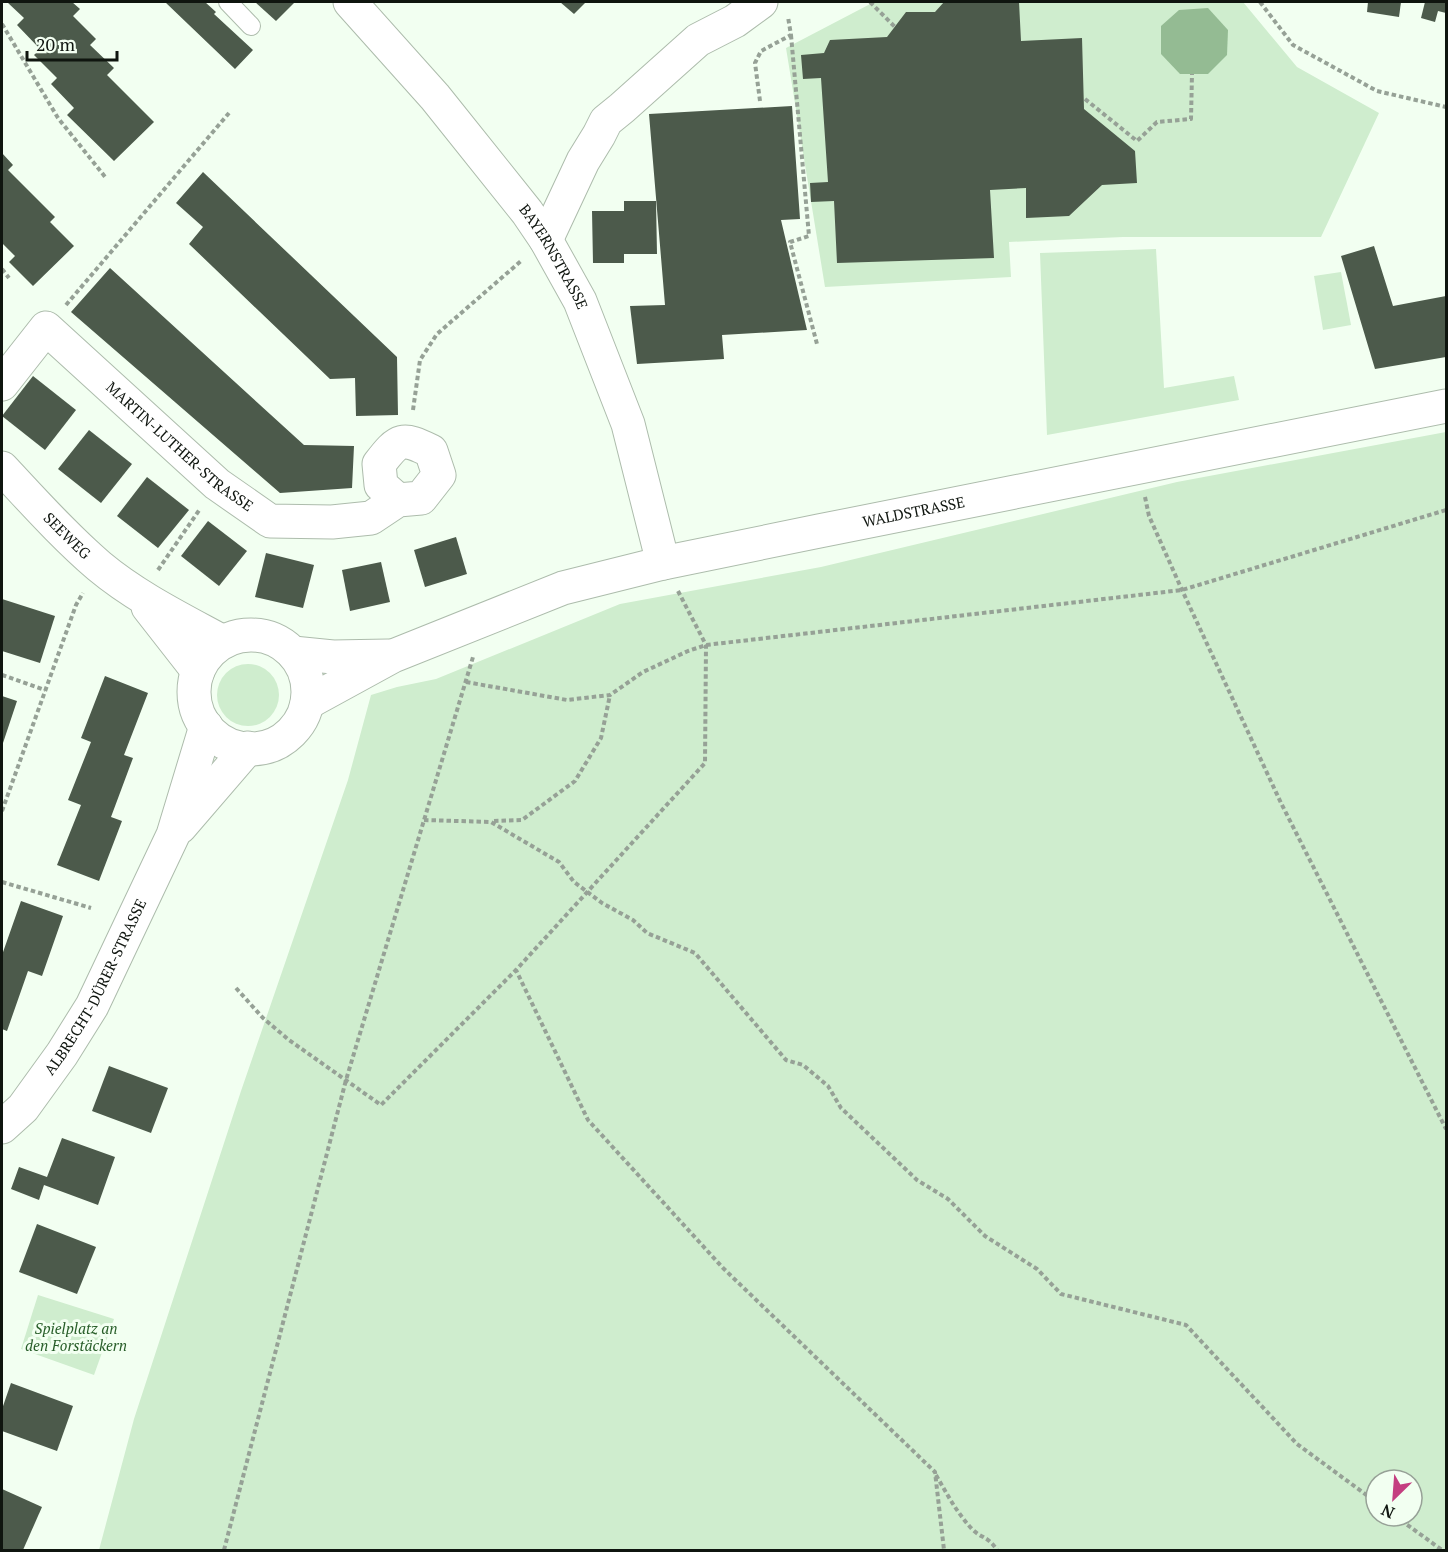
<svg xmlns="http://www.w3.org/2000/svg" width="1448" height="1552" viewBox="0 0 1448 1552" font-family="'PT Serif',serif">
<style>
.green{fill:#cfedce;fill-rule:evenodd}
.water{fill:#94bb93}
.building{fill:#4c5a4b}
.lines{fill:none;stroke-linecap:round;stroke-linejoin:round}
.lane-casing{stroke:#adbcac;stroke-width:20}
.street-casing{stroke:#adbcac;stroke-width:35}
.path{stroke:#96a196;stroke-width:4;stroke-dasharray:4.5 3;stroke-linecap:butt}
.lane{stroke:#fff;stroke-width:18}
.street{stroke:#fff;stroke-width:33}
.labels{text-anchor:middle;stroke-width:6;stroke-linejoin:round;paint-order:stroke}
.street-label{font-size:15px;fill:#0f150f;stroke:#f2fff1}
.park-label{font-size:15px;font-style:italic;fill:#275d28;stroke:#f2fff1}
</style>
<rect width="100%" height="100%" fill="#f2fff1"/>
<!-- green -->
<g class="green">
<polygon points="874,2 1243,2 1297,67 1379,113 1321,237 1123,237 1009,242 1011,277 825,287 786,48"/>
<polygon points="1156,249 1164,388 1234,376 1239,400 1047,435 1040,253"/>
<polygon points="1341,272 1351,325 1323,330 1314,276"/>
<path d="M1446,432V1550H99L134,1419L241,1091L348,780L371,695L397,687L436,679L620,604L821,567L1177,482ZM1376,1480H1412V1516H1376Z"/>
<circle cx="248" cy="695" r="31"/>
<polygon points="38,1295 114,1319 94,1375 21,1349"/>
</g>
<!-- water -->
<polygon class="water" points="1208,8 1228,30 1227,55 1208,74 1180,74 1161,54 1161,26 1179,10"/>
<!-- building -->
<g class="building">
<polygon points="7,2 72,2 80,9 73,16 96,39 90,45 114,68 107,75 154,122 114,161 67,115 74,108 51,84 57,78 34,55 40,49 17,25 24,18"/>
<polygon points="165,2 205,2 216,12 214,14 253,50 235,69"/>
<polygon points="255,2 295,2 276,21"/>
<polygon points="560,2 586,2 574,14"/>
<polygon points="944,2 1019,2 1021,41 1082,38 1084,109 1135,151 1137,183 1102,185 1069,216 1026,218 1026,188 990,190 994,258 837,263 834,201 811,202 810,183 828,182 821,78 803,79 801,55 824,53 830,40 887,37 906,12 935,12"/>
<polygon points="1368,2 1401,2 1399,17 1367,12"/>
<polygon points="1425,2 1446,2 1446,13 1438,11 1435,22 1421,18"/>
<polygon points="792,106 800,219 781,220 807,330 722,335 724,359 637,364 630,306 665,305 649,114"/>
<polygon points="2,153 13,165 8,170 55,217 50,222 74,246 33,286 9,262 15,256 2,243"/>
<polygon points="203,172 397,357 398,415 356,416 355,378 330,379 189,244 203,227 176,203"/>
<polygon points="624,201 656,201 657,254 624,254 624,263 593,263 592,211 624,211"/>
<polygon points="1374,246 1393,306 1446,296 1446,357 1375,369 1341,256"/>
<polygon points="110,268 304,445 354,446 352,488 280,493 71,312"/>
<polygon points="33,376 76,410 45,450 2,416"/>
<polygon points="89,430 132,464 101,503 58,469"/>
<polygon points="147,477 189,510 158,548 117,516"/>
<polygon points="208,521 247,551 219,586 181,556"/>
<polygon points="456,537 467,574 425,587 414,550"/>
<polygon points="266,553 314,565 303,608 255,597"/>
<polygon points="381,562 390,602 350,611 342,570"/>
<polygon points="2,599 55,616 40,663 2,651"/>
<polygon points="105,676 148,693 124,755 133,758 111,817 122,821 99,881 57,865 81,805 68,800 91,742 81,738"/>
<polygon points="2,696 17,701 2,746"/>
<polygon points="21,901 63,916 42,976 28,971 7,1031 2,1029 2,955"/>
<polygon points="109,1066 168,1088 151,1133 92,1111"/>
<polygon points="62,1138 115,1157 98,1205 44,1185 39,1200 11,1189 19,1167 47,1177"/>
<polygon points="37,1224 96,1247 77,1294 19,1272"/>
<polygon points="11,1383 73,1406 57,1451 2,1431 2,1409"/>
<polygon points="2,1489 42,1507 23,1550 2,1549"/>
</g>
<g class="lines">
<defs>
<polyline id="lane" points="228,2 251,26"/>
<g id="street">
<path id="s1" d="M350,2L435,97L527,212L546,240L580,301L628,424L663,563"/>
<polyline points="546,240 583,161 599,135 606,121 622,108 698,40 735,21 761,2"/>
<path id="s2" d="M2,384L46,328L217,484L270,521L332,522L371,518L398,500L421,498L439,475L431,451C402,437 399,438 379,464L381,485L398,500"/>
<path id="s3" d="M2,468C33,501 64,536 99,566C136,597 181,619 223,642"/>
<polyline points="148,607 198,671"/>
<circle cx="251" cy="692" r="57"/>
<polyline points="293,653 333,657 388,656"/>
<path id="s4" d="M307,703L393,656L563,588L663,563L819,531L1446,406"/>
<polyline points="180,827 248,748"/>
<path id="s5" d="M2,1127L23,1108L62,1054L92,1006L173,835L206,726"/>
</g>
</defs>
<!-- lane casing -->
<use href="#lane" class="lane-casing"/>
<!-- street casing -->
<use href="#street" class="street-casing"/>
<!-- path -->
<g class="path">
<polyline points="870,2 895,27"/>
<polyline points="1260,2 1293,45 1377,91 1446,107"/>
<polyline points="2,24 58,118 106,178"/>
<polyline points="791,35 809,236 790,242 817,344"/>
<polyline points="1085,99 1137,141 1157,122 1191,119 1192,74"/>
<polyline points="760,101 755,63 761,51 791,35 788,17"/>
<polyline points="2,269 9,278"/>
<polyline points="66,305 229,113"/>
<polyline points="413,410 420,360 437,334 521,261"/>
<polyline points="1145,497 1149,516 1182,590 1281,803 1446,1129"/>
<polyline points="158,570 200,509"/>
<polyline points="678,591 706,645 705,763 516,970 588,1120 723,1268 935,1472 944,1550"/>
<polyline points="2,675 45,690"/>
<polyline points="466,682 567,700 610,695 643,672 688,651 706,645 1182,590 1446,510"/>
<polyline points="2,811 76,605 83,593"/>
<polyline points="424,820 491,822 559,862 574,882 602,903 633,920 647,933 695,953 786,1060 803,1065 828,1086 841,1108 917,1180 948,1199 985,1236 1037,1269 1061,1294 1186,1325 1297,1444 1376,1502"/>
<polyline points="494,821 522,820 575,781 601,738 610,695"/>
<polyline points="2,882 91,908"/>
<polyline points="236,988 263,1018 289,1040 381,1105 516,970"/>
<path d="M936,1475C947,1494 957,1513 972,1529C982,1539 988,1536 997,1550"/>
<polyline points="1395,1516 1442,1550"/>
<polyline points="224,1550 346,1080 473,657"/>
</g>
<!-- lane -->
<use href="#lane" class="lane"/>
<!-- street -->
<use href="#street" class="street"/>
</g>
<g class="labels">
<!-- street labels -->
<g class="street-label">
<text dy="5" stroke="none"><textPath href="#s1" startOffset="327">BAYERNSTRASSE</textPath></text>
<text dy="5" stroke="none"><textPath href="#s2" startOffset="250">MARTIN-LUTHER-STRASSE</textPath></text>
<text dy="5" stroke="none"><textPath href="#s4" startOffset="640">WALDSTRASSE</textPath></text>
<text dy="5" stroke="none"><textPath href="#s3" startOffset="94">SEEWEG</textPath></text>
<text dy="5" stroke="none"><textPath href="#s5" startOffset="170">ALBRECHT-DÜRER-STRASSE</textPath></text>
</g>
<!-- park labels -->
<g class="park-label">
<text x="76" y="1334">Spielplatz an<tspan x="76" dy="17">den Forstäckern</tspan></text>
</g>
</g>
<!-- border -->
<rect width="1448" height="1552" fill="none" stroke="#0f150f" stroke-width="6"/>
<!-- north arrow -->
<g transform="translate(1394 1498) rotate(205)"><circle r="28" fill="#f2fff1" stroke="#97a197" stroke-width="1.5"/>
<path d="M0-4.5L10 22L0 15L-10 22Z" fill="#c43f80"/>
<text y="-9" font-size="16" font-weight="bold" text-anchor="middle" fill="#0f150f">N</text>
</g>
<!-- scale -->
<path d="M27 51v9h90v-9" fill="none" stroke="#0f150f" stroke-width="3"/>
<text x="36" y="51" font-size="18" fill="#0f150f" stroke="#f2fff1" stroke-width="4.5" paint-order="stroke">20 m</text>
</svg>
